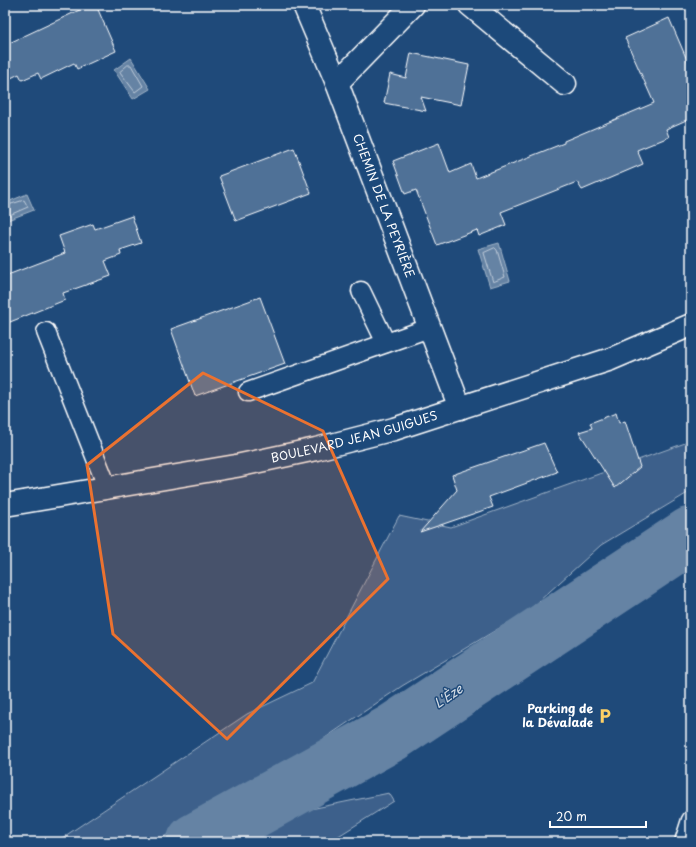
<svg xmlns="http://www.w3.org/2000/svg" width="696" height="847" viewBox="0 0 696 847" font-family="'Playpen Sans',sans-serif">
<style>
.green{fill:#3c618b;stroke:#9eb0c5}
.water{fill:#6583a4;stroke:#a3b5c8}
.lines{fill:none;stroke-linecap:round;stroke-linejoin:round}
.shore{stroke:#c1cddb;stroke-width:1}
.river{stroke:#6583a4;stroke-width:57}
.building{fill:#507197;stroke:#fff}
.lane-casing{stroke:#fff;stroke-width:21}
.street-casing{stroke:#fff;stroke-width:25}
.primary-casing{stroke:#fff;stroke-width:25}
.lane{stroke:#1f4a7a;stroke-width:18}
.street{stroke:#1f4a7a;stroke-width:22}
.primary{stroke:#1f4a7a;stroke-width:22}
.marked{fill:#eb7230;fill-opacity:0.2;stroke:#eb7230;stroke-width:3;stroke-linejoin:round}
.labels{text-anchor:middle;stroke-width:3;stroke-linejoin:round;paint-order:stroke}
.street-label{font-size:12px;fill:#fff;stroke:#1f4a7a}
.poi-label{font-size:12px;font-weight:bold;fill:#fff;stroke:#1f4a7a;text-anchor:end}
.water-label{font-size:13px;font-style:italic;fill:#d8e0e8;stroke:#1f4a7a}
</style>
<rect width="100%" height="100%" fill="#1f4a7a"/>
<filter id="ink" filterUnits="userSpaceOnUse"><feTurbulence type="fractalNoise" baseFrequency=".025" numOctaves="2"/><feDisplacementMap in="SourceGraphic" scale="8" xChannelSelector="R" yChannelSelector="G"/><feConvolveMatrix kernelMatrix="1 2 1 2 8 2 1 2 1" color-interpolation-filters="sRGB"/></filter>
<g filter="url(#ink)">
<!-- green -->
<g class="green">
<polygon points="688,442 691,446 691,491 601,545 528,611 402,686 282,767 155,842 56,842 247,714 312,683 399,516 451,527"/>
<polygon points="389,793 394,801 329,842 241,842 301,811"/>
</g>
<!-- water -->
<g class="water">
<polygon points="131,58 150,89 133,99 114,70"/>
<polygon points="27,194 34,210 5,221 5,203"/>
<polygon points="499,243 510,281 490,287 478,249"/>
</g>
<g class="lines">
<!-- shore -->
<g class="shore">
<polygon points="128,65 131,65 143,86 135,92 120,72"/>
<polyline points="5,206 24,200 28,207 5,217"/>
<polygon points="495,248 497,250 505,277 493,282 484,253"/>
</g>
<!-- river -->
<polyline class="river" points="195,842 392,733 691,535"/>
</g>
<!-- building -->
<g class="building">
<polygon points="90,5 96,5 116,51 77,69 74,63 41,79 38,73 22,80 19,74 5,81 5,45"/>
<polygon points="669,18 691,69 691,118 666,129 669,137 637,150 643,164 582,190 577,182 501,212 506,225 479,236 477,230 437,245 416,190 405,194 393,161 439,143 450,173 471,164 476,178 564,143 564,141 654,103 625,38"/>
<polygon points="411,53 469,65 461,105 421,97 426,111 384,103 390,74 406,78"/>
<polygon points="294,148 311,193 236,221 219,176"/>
<polygon points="132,216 141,243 120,250 121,255 105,261 111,276 63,293 65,300 5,324 5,276 65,253 59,236 93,224 95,229"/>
<polygon points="260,297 285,364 195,396 171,329"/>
<polygon points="616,413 619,423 625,421 640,467 615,488 579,432 592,428 590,423"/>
<polygon points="544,443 557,472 489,497 493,507 420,532 457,490 452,475"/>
</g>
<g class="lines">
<defs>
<g id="lane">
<polyline points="361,291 386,343"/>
<polyline points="46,332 108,489"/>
<polyline points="248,392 429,328"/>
<polyline points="684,842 691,820"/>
</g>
<g id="street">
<path id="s1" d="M304,5L337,83L460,408"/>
<polyline points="470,5 565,84"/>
<polyline points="337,83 413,5"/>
</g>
<g id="primary">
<path id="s2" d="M5,505L236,466L316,449L394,429L611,359L691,325"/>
</g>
</defs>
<!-- lane casing -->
<use href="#lane" class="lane-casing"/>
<!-- street casing -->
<use href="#street" class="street-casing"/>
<!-- primary casing -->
<use href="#primary" class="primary-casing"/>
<!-- lane -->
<use href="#lane" class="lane"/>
<!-- street -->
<use href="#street" class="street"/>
<!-- primary -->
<use href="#primary" class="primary"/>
</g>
</g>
<!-- marked area -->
<path class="marked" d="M203,373L323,431L388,579L227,739L113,634L87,465Z"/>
<!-- icons -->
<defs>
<symbol id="parking-bare" viewBox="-9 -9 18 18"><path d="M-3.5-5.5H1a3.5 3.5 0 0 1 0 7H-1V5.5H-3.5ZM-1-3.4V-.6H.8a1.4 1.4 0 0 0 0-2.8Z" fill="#ffd166" stroke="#1f4a7a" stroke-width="2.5" paint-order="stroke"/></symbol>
</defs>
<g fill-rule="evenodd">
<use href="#parking-bare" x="594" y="705" width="22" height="22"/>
</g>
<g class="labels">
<!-- street labels -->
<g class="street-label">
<text dy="4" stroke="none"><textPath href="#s1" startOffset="216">CHEMIN DE LA PEYRIÈRE</textPath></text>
<text dy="4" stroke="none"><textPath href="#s2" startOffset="356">BOULEVARD JEAN GUIGUES</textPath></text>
</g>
<!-- poi labels -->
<g class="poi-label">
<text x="593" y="713">Parking de<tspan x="593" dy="14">la Dévalade</tspan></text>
</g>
<!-- water labels -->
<g class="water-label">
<text transform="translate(448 696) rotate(-34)" y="5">L'Èze</text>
</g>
</g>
<!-- margin -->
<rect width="696" height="847" fill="none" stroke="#1f4a7a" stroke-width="20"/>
<rect x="10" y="10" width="676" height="827" fill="none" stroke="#fff" stroke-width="1.5" filter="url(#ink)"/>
<!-- scale -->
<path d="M550 821v6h96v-6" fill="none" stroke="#ffffff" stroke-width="2"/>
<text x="556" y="821" font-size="12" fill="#ffffff" stroke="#1f4a7a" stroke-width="3" paint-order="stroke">20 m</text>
</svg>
